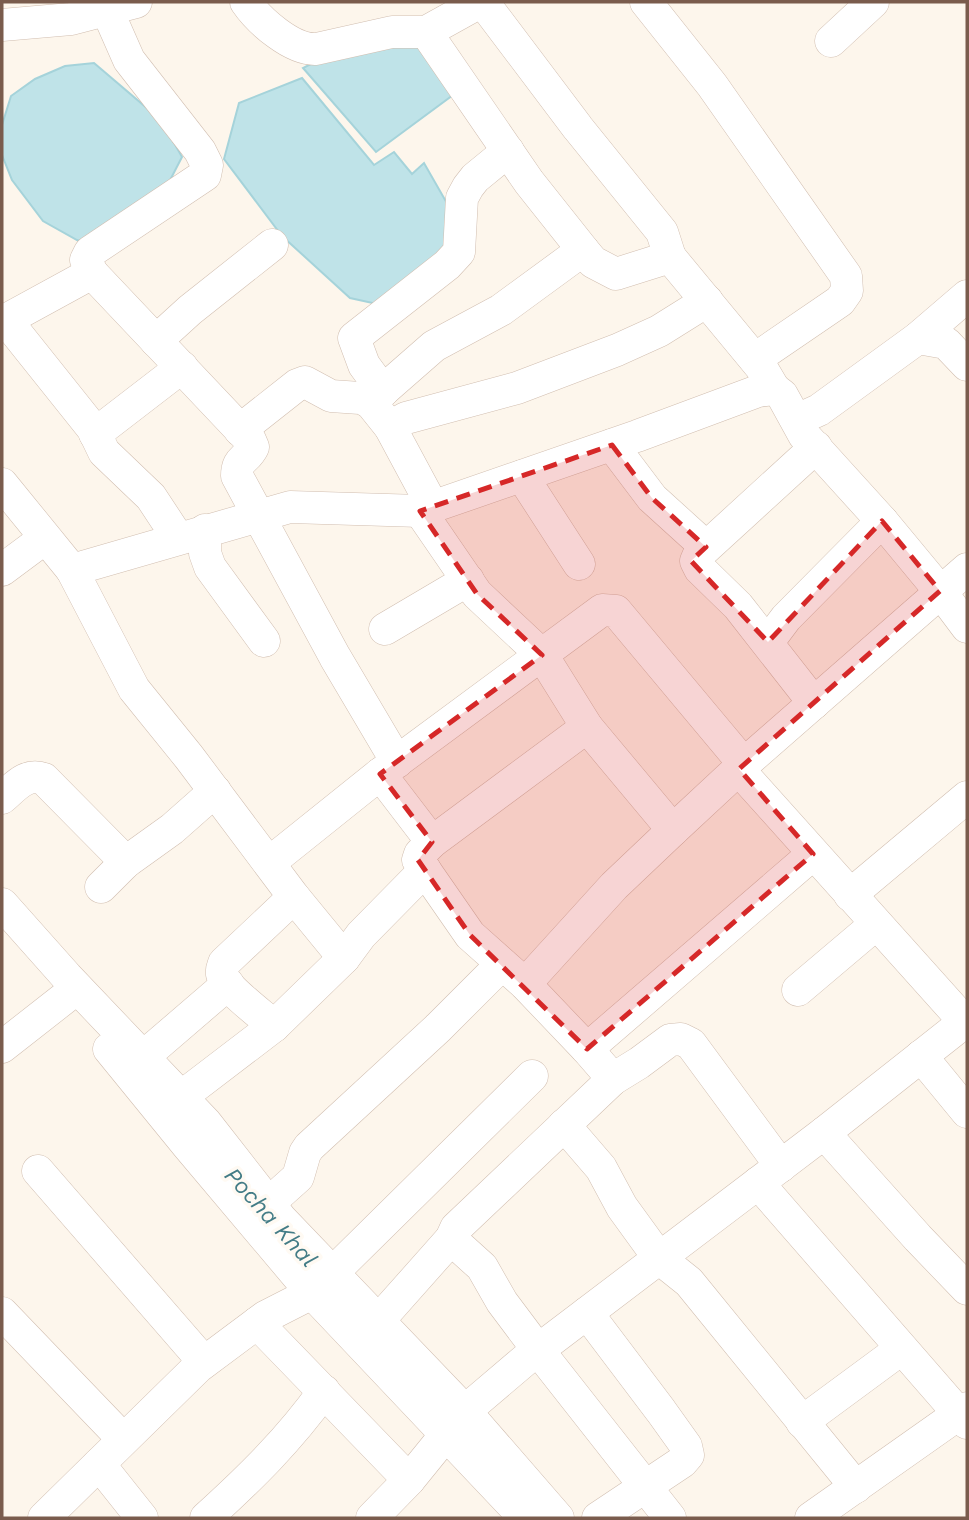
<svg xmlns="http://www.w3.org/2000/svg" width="969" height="1520" viewBox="0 0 969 1520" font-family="'Work Sans',sans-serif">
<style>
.water{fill:#bfe3e8;stroke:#a5d3da;stroke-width:2}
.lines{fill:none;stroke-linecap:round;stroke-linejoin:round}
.minor-casing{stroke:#d1beb0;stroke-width:33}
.minor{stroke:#fff;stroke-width:32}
.marked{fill:#d62828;fill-opacity:0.2;stroke:#d62828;stroke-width:5;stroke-dasharray:14 9;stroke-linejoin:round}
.labels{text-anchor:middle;stroke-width:7;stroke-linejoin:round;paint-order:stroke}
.water-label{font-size:23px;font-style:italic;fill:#437c86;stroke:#fffaf3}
</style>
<rect width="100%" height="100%" fill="#fdf6ec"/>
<!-- water -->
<g class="water">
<polygon points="349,44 416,44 453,95 376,152 303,68"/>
<polygon points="94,63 162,121 182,157 167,186 95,246 77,240 43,221 12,180 2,155 2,125 11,96 35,79 65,66"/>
<polygon points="302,78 374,165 394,152 412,174 424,163 448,205 449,255 377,304 350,298 282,236 224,159 239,103"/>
</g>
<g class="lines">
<defs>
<g id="minor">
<path d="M246,2C259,21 292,50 316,49L392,32H426L480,2"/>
<polyline points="483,2 578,128 662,232 670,257"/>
<polyline points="646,2 712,85 846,276 847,291 840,301 755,359"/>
<polyline points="2,25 71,19 136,2"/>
<polyline points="426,32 529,182 583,250 593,262 616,274 670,257 761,367 774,389"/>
<polyline points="831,41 873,2"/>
<polyline points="92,273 86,260 90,252 205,175 207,165 200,151 129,60 107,10"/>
<path d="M6,320L92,273L250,440L253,447C246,461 237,458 237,476L335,657L397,762"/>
<polyline points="2,325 6,320 93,429 104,452 151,497 178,538"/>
<polyline points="918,338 967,296"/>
<polyline points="156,341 190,310 272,245"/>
<polyline points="383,391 364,365 354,338 447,265 459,252 462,198 468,187 475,178 508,151"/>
<polyline points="797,420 819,410 918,338 946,343 967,365"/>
<polyline points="390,427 406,418 517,388 617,350 659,331 707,301"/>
<polyline points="240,430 297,385 305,382 331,396 360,398 370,402"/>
<polyline points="95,434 182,367"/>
<polyline points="612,445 652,498 706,547"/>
<polyline points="522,476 579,564"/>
<polyline points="2,484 72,570 290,507 420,511 637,436 758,391 774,389 782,395 804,435 882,521 940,591 967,627"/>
<polyline points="433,507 390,427 370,402 434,346 501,310 583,250"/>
<polyline points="420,511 477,594 542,655 587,727 673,830"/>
<polyline points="205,530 205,553 210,567 264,641"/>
<polyline points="2,570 45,538"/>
<polyline points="72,570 134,689 189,757 294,897 344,958"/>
<polyline points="385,629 468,580"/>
<polyline points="768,642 786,618 882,521"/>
<polyline points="814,703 738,606 700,569 696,561 699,554 816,447"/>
<polyline points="587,727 432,842 420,854 418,860 470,935 525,984 587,1049 813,854"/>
<polyline points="739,770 965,1022"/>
<polyline points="380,774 432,842"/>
<path d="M2,798C15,787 26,772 44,779L126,862"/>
<polyline points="269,863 380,774 602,610 616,611 744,764"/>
<polyline points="101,887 126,862 172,829 215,791"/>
<polyline points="850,895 967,797"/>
<polyline points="2,904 67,977 206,1123 281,1219 465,1411 558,1518"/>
<polyline points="525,984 614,886 673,830 744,764 967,569"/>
<polyline points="798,990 876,924"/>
<path d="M274,1026C262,1015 225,988 222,974C221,969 223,967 224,963L294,897"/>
<polyline points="2,1047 67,996"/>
<polyline points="109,1049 188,1146 312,1293 525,1518"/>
<polyline points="921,1056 967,1112"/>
<polyline points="143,1057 228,984"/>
<polyline points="613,1079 639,1063 670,1040 681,1039 691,1044 781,1166"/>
<polyline points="181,1097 274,1026 344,958 361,935 425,870"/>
<polyline points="564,1125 601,1168 622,1207 659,1258 689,1282 856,1487"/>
<polyline points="824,1133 918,1238 967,1289"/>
<polyline points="38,1171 204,1362"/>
<polyline points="758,1183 967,1423"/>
<polyline points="269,1203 298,1177 305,1153 309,1147 438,1028 502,964"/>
<polyline points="451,1239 482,1267 502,1302 538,1350 670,1518"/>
<polyline points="2,1313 123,1439"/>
<polyline points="587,1313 661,1411 686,1446 688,1455 682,1462 598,1518"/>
<polyline points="379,1320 451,1239 456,1228 613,1079 587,1049"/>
<polyline points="257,1323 409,1480"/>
<polyline points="802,1422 901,1349"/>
<polyline points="44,1518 99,1464"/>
<polyline points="142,1518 99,1464 198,1367 265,1317 312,1293 532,1076"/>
<path d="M206,1518C250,1478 289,1440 324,1391"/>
<polyline points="372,1518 409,1480 465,1411 525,1360 824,1133 967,1020"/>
<polyline points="811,1518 967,1408"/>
</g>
</defs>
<!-- minor casing -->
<use href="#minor" class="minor-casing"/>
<!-- minor -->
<use href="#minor" class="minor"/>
</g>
<!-- marked area -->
<path class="marked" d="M612,445L652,498L706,547L691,561L768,642L882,521L940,591L739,769L813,854L587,1049L470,935L418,860L432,842L380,774L542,655L477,594L420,511Z"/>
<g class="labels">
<!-- water labels -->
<g class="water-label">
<text transform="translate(271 1217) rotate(48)" y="8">Pocha Khal</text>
</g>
</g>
<!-- border -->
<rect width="969" height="1520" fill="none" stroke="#7a5c4d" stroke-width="7"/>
</svg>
